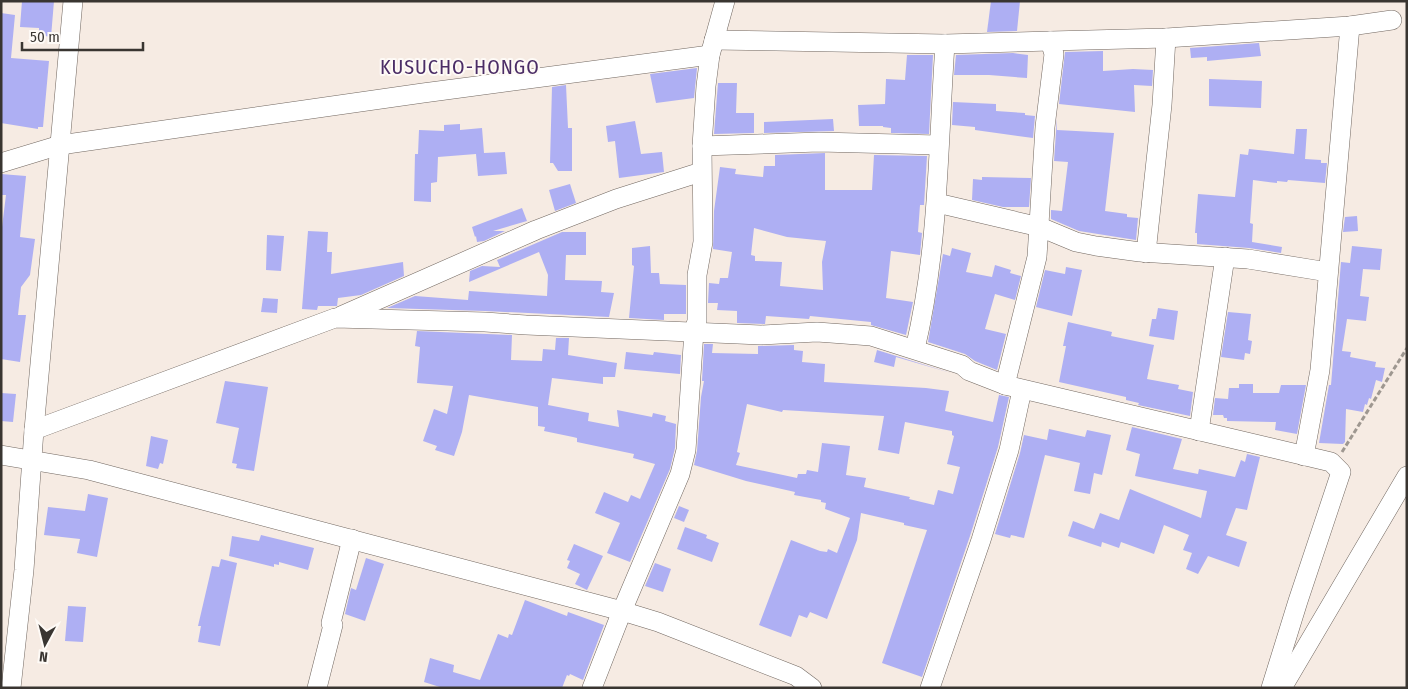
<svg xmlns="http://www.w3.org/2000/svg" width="1408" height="689" viewBox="0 0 1408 689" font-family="'Fira Sans Condensed',sans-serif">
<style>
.building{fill:#aeaff3;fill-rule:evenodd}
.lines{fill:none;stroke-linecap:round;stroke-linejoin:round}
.minor-casing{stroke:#716760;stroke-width:20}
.path{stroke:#9e9790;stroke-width:3;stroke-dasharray:5 2.5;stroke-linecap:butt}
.minor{stroke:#fff;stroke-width:19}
.labels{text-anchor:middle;stroke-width:4;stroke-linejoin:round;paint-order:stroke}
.quarter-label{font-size:20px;letter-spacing:1px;fill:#4b2d66;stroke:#fefaf6}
</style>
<rect width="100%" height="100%" fill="#f6ebe3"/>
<!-- building -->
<g class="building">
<polygon points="22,1 54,1 51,37 39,35 39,28 20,27"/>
<polygon points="991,1 1020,1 1017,31 987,32"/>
<polygon points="1,13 15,15 11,58 49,61 43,127 38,127 38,129 1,123"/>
<polygon points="1259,43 1261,56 1207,61 1207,57 1191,58 1190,48"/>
<polygon points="1103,51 1103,71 1133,69 1153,70 1152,86 1134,85 1135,112 1059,104 1065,52"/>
<polygon points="1013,53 1028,55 1027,78 989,75 954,75 956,55"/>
<polygon points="907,55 933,55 929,134 891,133 891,128 883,127 883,126 859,126 858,105 885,104 886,79 905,80"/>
<polygon points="697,68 694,98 656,103 650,74"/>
<polygon points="1209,79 1262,81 1261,108 1209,106"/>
<polygon points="718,83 737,83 736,113 754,113 754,133 714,134"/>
<polygon points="566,85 568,128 572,128 572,171 558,171 553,163 550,163 552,87"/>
<polygon points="953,102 996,104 996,111 1025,113 1025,115 1035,116 1033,138 975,130 975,127 952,125"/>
<polygon points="1057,118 1057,130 1114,133 1105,211 1127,214 1127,217 1138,218 1136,240 1079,231 1051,219 1051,210 1062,211 1068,162 1054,161"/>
<polygon points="833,119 834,131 764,133 764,122"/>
<polygon points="635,121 641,154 662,152 664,172 619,178 615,141 608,142 606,126"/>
<polygon points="460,124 460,130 482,128 484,153 505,152 507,174 478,176 476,154 438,157 437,182 431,183 431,202 414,201 415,154 418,154 419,130 444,131 444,125"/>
<polygon points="1296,129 1307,129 1305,159 1321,160 1321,163 1327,163 1325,183 1288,180 1287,182 1277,181 1277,183 1253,180 1250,223 1253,224 1252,242 1282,247 1281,253 1249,248 1197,244 1197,233 1195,233 1198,194 1235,197 1240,154 1248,155 1249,149 1294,154"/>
<path d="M825,153V190H872L874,155L927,156L924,205H920L918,232L922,233L920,255L891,251L886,298L913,302L906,335L871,325V322L810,316L809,319L766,316L765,324L737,323V311L717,310L718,303H708L709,283L719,284L720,278H728L732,252L713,249L714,211L720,167L736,169L735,174L763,177L764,166H775V155ZM754,228L787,237L826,241L822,262L823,290L780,286L782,262L755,261V256L751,255Z"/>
<polygon points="1,174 26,176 20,237 35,239 30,275 21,287 18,315 26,315 20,362 1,359 1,235 6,195 1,195"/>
<polygon points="982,177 1031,178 1029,207 1003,207 972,200 973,179 982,180"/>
<polygon points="570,184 576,203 555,211 549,190"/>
<polygon points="522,208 527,221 493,231 505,231 484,241 477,242 476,236 475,237 472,227"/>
<polygon points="1357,216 1358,231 1343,232 1345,217"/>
<polygon points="308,231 328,232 327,252 332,252 331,274 403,262 404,276 361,295 338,298 337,306 318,306 317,310 302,309"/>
<polygon points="562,232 586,232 586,255 566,255 565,280 602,281 601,292 614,293 609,317 485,311 387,308 415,296 468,300 469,291 547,296 548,275 539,252 469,282 470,271 482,266 500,267 497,260"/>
<polygon points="267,235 284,236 281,271 266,270"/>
<polygon points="650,246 651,273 659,273 660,284 686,285 686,314 664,314 664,320 629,318 634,266 632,265 632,248"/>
<polygon points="1352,246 1382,249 1380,270 1363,269 1360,296 1369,297 1366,321 1347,319 1342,351 1351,352 1350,357 1376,362 1375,367 1385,368 1382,382 1376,380 1371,399 1369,398 1367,405 1365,404 1363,412 1346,409 1345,442 1343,444 1319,443 1329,385 1331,385 1341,262 1350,263"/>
<polygon points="952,248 971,253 966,272 992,277 995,265 1011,270 1010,273 1021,276 1015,300 995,294 985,329 1006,334 997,370 975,361 965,354 928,342 942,260 943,254 950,256"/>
<polygon points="1066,267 1082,270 1072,316 1036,307 1045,270 1065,274"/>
<polygon points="263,298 278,299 277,313 261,312"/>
<polygon points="1158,308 1178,311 1174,340 1149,336 1152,319 1156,319"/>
<polygon points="1228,312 1251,314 1248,340 1252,341 1250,354 1245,353 1244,360 1221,357"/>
<polygon points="1068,322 1112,332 1111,336 1154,345 1147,379 1179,385 1178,389 1193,392 1190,416 1138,405 1139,403 1126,400 1126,397 1059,382 1066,346 1063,346"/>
<polygon points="417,331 512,335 511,360 542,361 543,349 555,350 556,338 569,338 568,355 617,363 615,377 603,377 603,384 552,378 548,405 589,413 588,421 619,427 617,410 652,417 653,413 666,416 665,421 676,424 675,448 670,469 630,562 607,553 620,523 595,513 604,492 628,502 631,495 640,499 655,464 633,458 634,454 577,442 577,438 573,437 544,431 545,427 538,426 538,407 469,395 462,432 454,456 435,450 437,446 423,441 434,409 447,414 453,386 417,383 420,347 415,346"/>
<path d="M704,344H713L712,353L758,354V346L794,345V350L803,351L802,362L825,364L824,382L926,388L949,391L945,411L993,422L999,395L1009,397L998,447L970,536L922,677L882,663L927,530L904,525V523L861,513L857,540L827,619L810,612L807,618L799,615L791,637L759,625L791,540L820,551L827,552L828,549L837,553L850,518L825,509L826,503L821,502V500L794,495L795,492L746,481L694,465L697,451L701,397L704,381H702ZM747,404L782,412L783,410L884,416L878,450L899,454L905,422L952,431V435L954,436L947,464L960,467L953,494L938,490L934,505L909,499L910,497L864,487L866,478L846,475L850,446L822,443L818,472L807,470L806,474H798L797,478L736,465L740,453L737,452Z"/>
<polygon points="877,350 951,373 896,357 894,367 874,362"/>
<polygon points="626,352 653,355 654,352 681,355 680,374 624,369"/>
<polygon points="225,381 268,387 254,471 236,468 237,464 232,463 239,428 216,423"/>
<polygon points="1239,384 1253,384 1253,393 1279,393 1281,385 1306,385 1297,434 1275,430 1276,422 1227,421 1227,418 1224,418 1223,415 1213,415 1215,398 1228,399 1229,388 1239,388"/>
<polygon points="1,393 16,394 13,422 1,421"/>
<polygon points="1132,427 1182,439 1173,469 1198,474 1199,469 1235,477 1241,460 1245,462 1247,454 1260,457 1247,510 1236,508 1226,535 1247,542 1239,567 1208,556 1198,574 1186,569 1192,553 1183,550 1189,535 1164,525 1154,554 1121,542 1119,548 1102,542 1101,547 1068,536 1073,521 1094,529 1100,513 1119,520 1130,489 1201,518 1207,491 1135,476 1140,454 1126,450"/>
<polygon points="1049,429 1085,437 1087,430 1111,435 1102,475 1094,473 1090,494 1074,491 1080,463 1045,455 1024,538 1011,535 1010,538 995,534 1020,453 1024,435 1047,440"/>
<polygon points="151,436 168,440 163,464 160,463 158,469 146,466"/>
<polygon points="88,494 108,498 97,557 77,553 80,539 44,535 48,507 85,511"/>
<polygon points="679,506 689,510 684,522 674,518"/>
<polygon points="685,527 707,535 706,538 719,543 712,562 677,549"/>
<polygon points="261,535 314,548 308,570 279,562 279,565 274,564 274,567 229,556 232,536 259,541"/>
<polygon points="574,544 603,556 587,590 575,584 580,574 567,568 570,561 567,560"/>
<polygon points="366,558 384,564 365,621 345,614 351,588 356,590"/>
<polygon points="221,559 237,563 220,646 198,642 201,626 198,626 212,566 219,567"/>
<polygon points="655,563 671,569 663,592 645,586"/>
<polygon points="525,600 567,616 568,612 604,625 583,680 570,674 569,676 567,675 562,688 443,688 424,682 430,658 454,665 453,672 480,680 498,634 508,638 509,634 512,635"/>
<polygon points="68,606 86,607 83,642 65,641"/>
</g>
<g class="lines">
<defs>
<g id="minor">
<polyline points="714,40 945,44 1050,41 1166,38 1350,26 1392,20"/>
<polyline points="702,146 819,142 938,145"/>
<polyline points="1,163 60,145 423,93 710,55"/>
<polyline points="937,203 1040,227 1076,242 1096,246 1140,252 1248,259 1328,272"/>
<polyline points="1146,253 1162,105 1166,38"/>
<polyline points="341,316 536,230 616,199 701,172"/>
<path d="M915,349C939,249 938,146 945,44"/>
<polyline points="1005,385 1037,257 1045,127 1054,54 1050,41"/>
<polyline points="34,430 335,318 485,322 526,325 761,335 817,332 871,336 962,365 969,371 1005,385 1331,462 1341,472 1298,601 1271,688"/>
<polyline points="1199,431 1225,257"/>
<polyline points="1,455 89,470 622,611 658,622 796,676 812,688"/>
<polyline points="1304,456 1320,370 1350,26"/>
<polyline points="11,688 24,570 34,430 73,1"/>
<polyline points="317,688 333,625 331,623 352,539"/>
<polyline points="592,688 622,611 680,474 686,450 694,331 697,321 697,275 703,242 702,146 706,86 710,55 725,1"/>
<polyline points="930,688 981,540 1009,450 1022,390"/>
<polyline points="1282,688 1407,476"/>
</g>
</defs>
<!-- minor casing -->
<use href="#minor" class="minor-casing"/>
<!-- path -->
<polyline class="path" points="1342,452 1407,348"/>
<!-- minor -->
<use href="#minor" class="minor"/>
</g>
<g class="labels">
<!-- quarter labels -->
<g class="quarter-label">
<text x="460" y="74">KUSUCHO-HONGO</text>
</g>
</g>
<!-- border -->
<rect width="1408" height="689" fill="none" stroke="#393531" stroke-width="5"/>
<!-- north arrow -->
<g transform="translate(45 644) rotate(187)" stroke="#fefaf6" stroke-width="4" paint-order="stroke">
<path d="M0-4L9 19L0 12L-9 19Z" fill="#393531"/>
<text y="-8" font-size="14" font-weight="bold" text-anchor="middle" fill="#393531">N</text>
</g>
<!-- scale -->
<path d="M22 42v8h121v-8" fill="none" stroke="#393531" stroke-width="2.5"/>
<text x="30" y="42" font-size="15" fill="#393531" stroke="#fefaf6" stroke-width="4" paint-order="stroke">50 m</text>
</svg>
